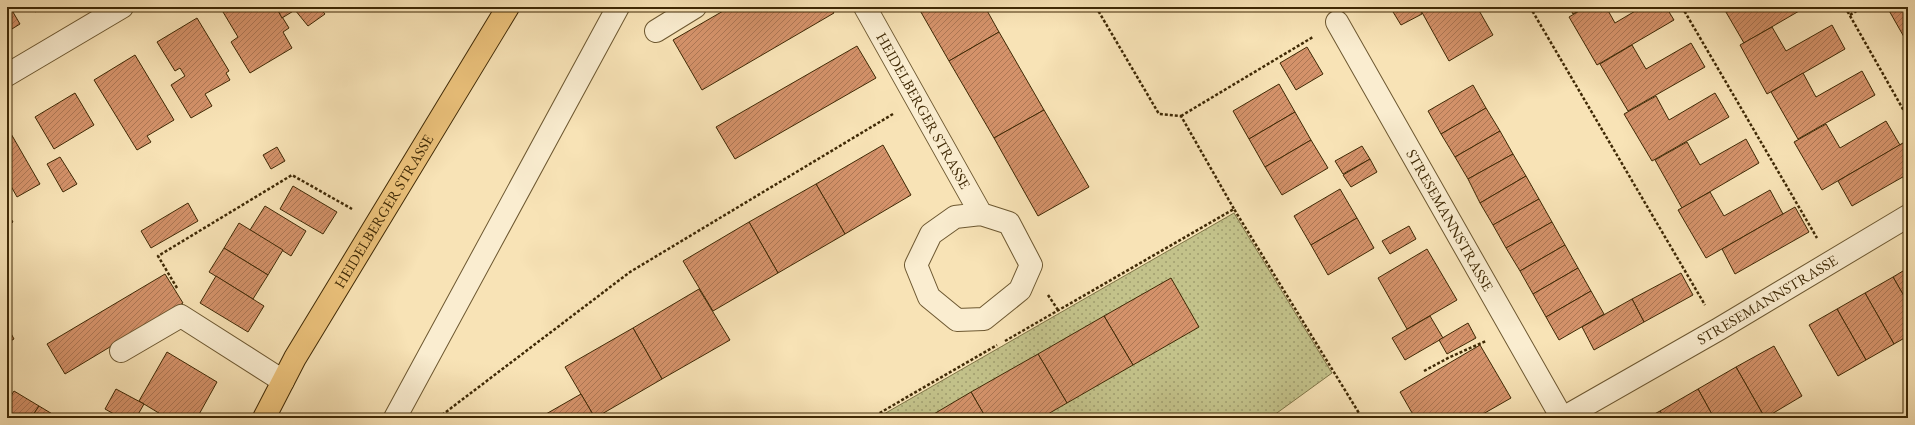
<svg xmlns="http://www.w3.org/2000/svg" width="1915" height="425" viewBox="0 0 1915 425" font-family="'EB Garamond',serif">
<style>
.grass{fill:url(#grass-dots);stroke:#817648}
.building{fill:url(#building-hatch);stroke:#3f2905}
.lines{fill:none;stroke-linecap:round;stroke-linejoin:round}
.minor-casing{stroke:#6d5831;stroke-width:24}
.major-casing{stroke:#3f2905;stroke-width:24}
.path{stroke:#3f2905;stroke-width:2.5;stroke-dasharray:3 2;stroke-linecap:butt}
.minor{stroke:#faedd0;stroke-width:22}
.major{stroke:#ecc27b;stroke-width:22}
.labels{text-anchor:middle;stroke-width:4;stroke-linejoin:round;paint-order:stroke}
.street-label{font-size:15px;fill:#3f2905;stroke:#faedd0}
</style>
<defs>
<pattern id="grass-dots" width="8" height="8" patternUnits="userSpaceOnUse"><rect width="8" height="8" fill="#c3c28a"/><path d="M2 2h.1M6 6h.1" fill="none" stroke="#a09e6f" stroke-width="1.8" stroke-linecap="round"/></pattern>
<pattern id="building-hatch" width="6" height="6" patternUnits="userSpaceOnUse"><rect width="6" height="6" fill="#d4926a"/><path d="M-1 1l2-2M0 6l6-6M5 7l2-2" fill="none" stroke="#ad7755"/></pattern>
</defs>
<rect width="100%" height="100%" fill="#f8e3b6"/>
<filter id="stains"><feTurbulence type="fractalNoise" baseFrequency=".005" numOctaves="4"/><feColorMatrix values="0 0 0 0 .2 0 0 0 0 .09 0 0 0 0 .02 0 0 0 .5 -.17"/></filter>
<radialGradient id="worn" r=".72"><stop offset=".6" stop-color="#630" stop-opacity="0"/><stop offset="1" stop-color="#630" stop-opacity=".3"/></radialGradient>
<!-- grass -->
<polygon class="grass" points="1234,213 1332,373 1270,418 877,418"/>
<!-- building -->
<g class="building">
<polygon points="7,7 10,7 20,24 7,32"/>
<polygon points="32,7 42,7 35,12"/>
<polygon points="220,7 276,7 289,28 283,32 292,48 250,73 231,42 238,37"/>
<polygon points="276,7 319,7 325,14 308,26 295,10 282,18"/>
<polygon points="730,7 830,7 834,13 702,90 673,40"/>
<polygon points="918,7 985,7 999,32 949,61"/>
<polygon points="1390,7 1419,7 1422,14 1401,25"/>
<polygon points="1419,7 1477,7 1493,35 1449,61"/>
<polygon points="1569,7 1586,7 1573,14"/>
<polygon points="1586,7 1606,7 1615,23 1642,7 1666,7 1674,20 1597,65 1569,17"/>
<polygon points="1723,7 1806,7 1744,43"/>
<polygon points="1887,7 1908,7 1908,44"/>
<polygon points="197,18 229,71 226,73 230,80 205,94 212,106 191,118 171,85 185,76 180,68 175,71 157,42"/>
<polygon points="1832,25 1845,49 1767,94 1740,45 1772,27 1786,51"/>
<polygon points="999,32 1044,110 994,138 949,61"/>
<polygon points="1691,43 1705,67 1628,111 1600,64 1632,45 1646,69"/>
<polygon points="857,46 876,78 735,159 716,127"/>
<polygon points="1307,47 1323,74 1296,90 1280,63"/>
<polygon points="135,55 174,120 147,136 151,142 137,150 94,80"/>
<polygon points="1862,71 1875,95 1798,139 1771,92 1803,73 1816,97"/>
<polygon points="1279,84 1295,112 1249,139 1233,111"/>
<polygon points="1473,85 1486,108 1441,134 1428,111"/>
<polygon points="75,93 94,125 54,149 35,117"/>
<polygon points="1715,93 1729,117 1652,161 1624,114 1656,96 1669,120"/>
<polygon points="1486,108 1500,131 1455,157 1441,134"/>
<polygon points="1044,110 1089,187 1038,216 994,138"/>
<polygon points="1295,112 1311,140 1265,167 1249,139"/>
<polygon points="1886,121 1900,145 1822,190 1794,142 1826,124 1840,148"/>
<polygon points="1500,131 1513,154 1468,179 1455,157"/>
<polygon points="10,132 40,184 17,197 7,179 7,134"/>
<polygon points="1746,139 1759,163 1682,208 1655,160 1687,142 1700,165"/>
<polygon points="1311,140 1328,168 1282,195 1265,167"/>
<polygon points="1908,140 1908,174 1852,206 1838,181"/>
<polygon points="883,145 911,195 845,234 816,184"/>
<polygon points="1362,146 1370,159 1343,174 1335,161"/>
<polygon points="277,147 285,161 271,169 263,155"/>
<polygon points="1513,154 1526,176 1480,203 1468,179"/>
<polygon points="60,157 77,184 63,192 47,164"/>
<polygon points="1370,159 1377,172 1351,187 1343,175"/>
<polygon points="1526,176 1539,199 1493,225 1480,203"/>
<polygon points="816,184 845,234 778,273 749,222"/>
<polygon points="293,186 337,212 323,234 280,209"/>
<polygon points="1340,189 1357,218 1311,245 1294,216"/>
<polygon points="1770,190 1783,214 1706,258 1678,210 1710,192 1724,216"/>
<polygon points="1539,199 1552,222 1506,248 1493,225"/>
<polygon points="188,203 198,221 151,248 141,231"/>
<polygon points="265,206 306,231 291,256 250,230"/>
<polygon points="1795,207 1809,232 1735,274 1722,249"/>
<polygon points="7,212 13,222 7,226"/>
<polygon points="1357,218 1374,248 1328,275 1311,245"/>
<polygon points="749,222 778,273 713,311 683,261"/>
<polygon points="1552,222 1565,245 1520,271 1506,248"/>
<polygon points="239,223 283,250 268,275 224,248"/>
<polygon points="1409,226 1416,239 1390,254 1382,241"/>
<polygon points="1565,245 1578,268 1533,294 1520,271"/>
<polygon points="224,248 268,275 253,299 209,272"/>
<polygon points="1427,249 1457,300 1407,329 1378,278"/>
<polygon points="1578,268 1591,291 1546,317 1533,294"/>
<polygon points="1908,268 1908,303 1893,277"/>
<polygon points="1681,273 1693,295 1644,322 1632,299"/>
<polygon points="165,274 183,303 65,374 47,344"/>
<polygon points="216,276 264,306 248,332 200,303"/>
<polygon points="1893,277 1908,303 1908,336 1894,344 1865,293"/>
<polygon points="1171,278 1199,327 1133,365 1104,316"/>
<polygon points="699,289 730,340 662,379 633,328"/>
<polygon points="1591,291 1604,314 1559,340 1546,317"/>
<polygon points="1865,293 1894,344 1866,360 1837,309"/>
<polygon points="1632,299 1644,322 1594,350 1582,327"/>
<polygon points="1837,309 1866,360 1838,376 1809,325"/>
<polygon points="1104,316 1133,365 1067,403 1038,354"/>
<polygon points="1430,316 1443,338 1405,360 1392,338"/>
<polygon points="1468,323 1476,338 1447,354 1439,340"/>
<polygon points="7,326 14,339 7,343"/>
<polygon points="633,328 662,379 595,418 565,367"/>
<polygon points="1480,345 1511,398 1476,418 1415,418 1400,392"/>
<polygon points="1774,346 1802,396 1765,418 1736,367"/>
<polygon points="167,352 217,382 197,418 167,418 139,401"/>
<polygon points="1038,354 1067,403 1041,418 986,418 971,392"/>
<polygon points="1736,367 1765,418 1714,418 1698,389"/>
<polygon points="116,389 144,404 136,418 121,418 105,409"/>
<polygon points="1698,389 1714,418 1664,418 1660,411"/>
<polygon points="14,391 39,406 31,418 7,418 7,402"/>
<polygon points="971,392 986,418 927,418"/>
<polygon points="581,394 595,418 539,418"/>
<polygon points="39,406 59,418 31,418"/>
<polygon points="1660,411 1664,418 1647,418"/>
</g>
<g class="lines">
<defs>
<g id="minor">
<path id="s1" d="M865,7L981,214L1009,223L1031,265L1020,290L984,319L957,320L929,297L916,265L931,234L955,217L981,214"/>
<path id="s2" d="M1337,22L1562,418"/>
<polyline points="656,31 695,7"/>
<polyline points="7,75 122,7"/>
<polyline points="121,351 181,316 283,381"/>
<polyline points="395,418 618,7"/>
<path id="s3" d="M1563,418L1719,329L1908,216"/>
</g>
<g id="major">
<path id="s4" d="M264,418L295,358L508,7"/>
</g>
</defs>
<!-- minor casing -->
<use href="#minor" class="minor-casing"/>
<!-- major casing -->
<use href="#major" class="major-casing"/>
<!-- path -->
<g class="path">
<polyline points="1096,7 1159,114 1181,116 1234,209"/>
<polyline points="1530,7 1705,305"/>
<polyline points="1682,7 1817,238"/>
<polyline points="1845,7 1908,118"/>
<polyline points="1850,15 1863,7"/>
<polyline points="1181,116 1313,37"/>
<polyline points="177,288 158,256 292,175 352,209"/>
<polyline points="1048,295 1058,310"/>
<polyline points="1005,341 1234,209 1362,418"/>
<polyline points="1424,371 1450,357 1486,341"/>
<polyline points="438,418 630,272 893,114"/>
<polyline points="871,418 997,345"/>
</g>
<!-- minor -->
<use href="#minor" class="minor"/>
<!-- major -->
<use href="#major" class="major"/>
</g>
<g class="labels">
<!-- street labels -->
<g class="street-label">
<text dy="5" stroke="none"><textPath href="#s1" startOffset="119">HEIDELBERGER STRASSE</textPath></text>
<text dy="5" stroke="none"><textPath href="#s4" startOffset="239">HEIDELBERGER STRASSE</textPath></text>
<text dy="5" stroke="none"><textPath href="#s2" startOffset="228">STRESEMANNSTRASSE</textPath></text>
<text dy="5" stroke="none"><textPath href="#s3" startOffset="236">STRESEMANNSTRASSE</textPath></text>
</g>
</g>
<!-- margin -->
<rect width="1915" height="425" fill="none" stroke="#f8e3b6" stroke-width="24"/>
<rect x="8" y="8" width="1899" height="409" fill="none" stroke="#3f2905" stroke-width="2"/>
<rect x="12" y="12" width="1891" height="401" fill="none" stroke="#3f2905"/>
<rect width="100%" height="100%" filter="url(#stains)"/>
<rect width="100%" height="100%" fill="url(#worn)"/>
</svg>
